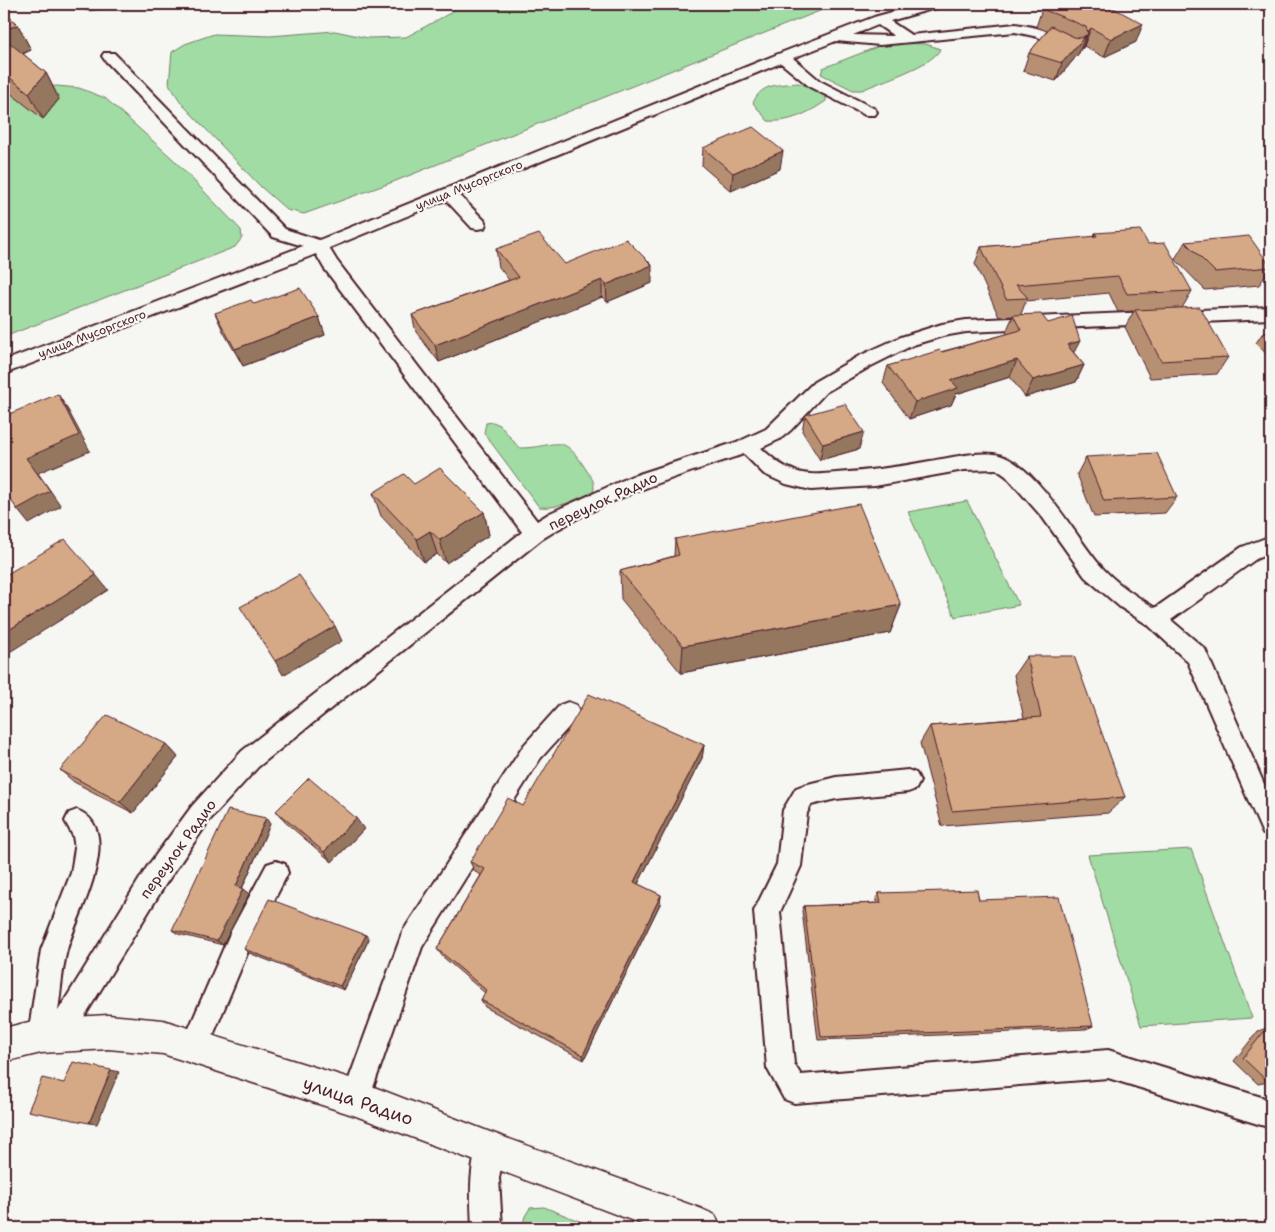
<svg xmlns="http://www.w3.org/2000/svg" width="1275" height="1232" viewBox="0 0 1275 1232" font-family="'Shantell Sans',sans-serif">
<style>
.green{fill:#a0dca3;stroke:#757e67}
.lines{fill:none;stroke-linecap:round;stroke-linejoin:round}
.lane-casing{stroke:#4a1f2b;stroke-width:4}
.secondary-casing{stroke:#4a1f2b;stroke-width:3}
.lane{fill:#f6f6f2;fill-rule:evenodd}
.secondary{fill:#f6f6f2;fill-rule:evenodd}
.wall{fill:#b79073;stroke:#4a1f2b}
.shaded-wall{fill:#95765e;stroke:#4a1f2b}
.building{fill:#d5a886;stroke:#4a1f2b}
.labels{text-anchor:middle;stroke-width:4.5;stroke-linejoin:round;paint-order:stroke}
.far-street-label{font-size:12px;fill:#4a1f2b;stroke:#f6f6f2}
.street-label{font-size:15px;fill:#4a1f2b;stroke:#f6f6f2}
.near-street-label{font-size:18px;fill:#4a1f2b;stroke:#f6f6f2}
</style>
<rect width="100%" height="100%" fill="#f6f6f2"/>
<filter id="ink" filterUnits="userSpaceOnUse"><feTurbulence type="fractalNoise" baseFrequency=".02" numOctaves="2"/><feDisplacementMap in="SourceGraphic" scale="10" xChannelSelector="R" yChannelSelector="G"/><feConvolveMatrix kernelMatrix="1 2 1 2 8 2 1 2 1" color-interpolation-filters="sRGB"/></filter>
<g filter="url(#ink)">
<!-- green -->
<g class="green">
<polygon points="65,4 137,4 88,11"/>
<polygon points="460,4 837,4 393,182 304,214 287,210 261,187 182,104 169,84 172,52 185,44 214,34 270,36 335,31 368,38 406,37 452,12"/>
<path d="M903,43L926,44L940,49C934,65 879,82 862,90H853L821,74L823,68L882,45Z"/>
<path d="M798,83L812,88L826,97V101C809,113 788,123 768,121L753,103C761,83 779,85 798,83Z"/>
<polygon points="57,86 79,88 105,98 173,159 241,230 242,238 235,247 4,337 4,173 5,168 4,161 4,96 33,88"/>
<path d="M493,422L500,425L519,448C558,448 561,429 587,471C592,478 596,484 593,492C575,500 558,509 539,507L484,433L486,423Z"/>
<polygon points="967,501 1019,605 955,617 908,512"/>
<polygon points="1191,849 1252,1018 1141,1026 1088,855"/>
<polygon points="544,1207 597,1228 522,1228 525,1216 530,1208"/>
</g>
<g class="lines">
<defs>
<g id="lane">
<path d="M921,4H941L939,7L890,21L911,35L1015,24C1032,26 1064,33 1075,47L1073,50H1063L1038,37L1015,32L880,45L836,41L793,58L820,81L875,109L877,112L875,115H865L810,87L781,63L459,195L484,220L486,224L484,228L478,229L472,228L446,200L329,248L337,261L537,521L550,513L630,477L740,441L766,429L814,382L859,356L901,337L942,324L966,320L1271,307V319L966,332L943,336L913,345L871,366L826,392L791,430L780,439L761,448C772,458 781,466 795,471C808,476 822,474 836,473C868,471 898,467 930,461C950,458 973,452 994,454C1032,458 1075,536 1099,564C1114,582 1136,596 1155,608L1242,547L1271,536V553L1256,559L1171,620L1205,649L1208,656L1271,800V837L1263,834L1188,662L1148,625L1120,607L1085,577L1043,518L1006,476L996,469L964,470L875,486L811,490L786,484L764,474L744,454C674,477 604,499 542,539L258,767L208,822L165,885L68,1043L59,1047L51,1044L41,1049L32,1045L28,1036L41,950L71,873L75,848L73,836L65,821L69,813L77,810C127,830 76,916 67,950C62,969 61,991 58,1011L147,867L192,806L242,751L522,532L324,268L316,254L4,374V361L303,246L273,237L104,59L102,56L104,53H114L285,229L319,240L778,54L874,17ZM878,25L894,36L853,35Z"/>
<polygon points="568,702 576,705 579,712 576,719 540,759 422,947 366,1108 356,1112 346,1108 342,1098 403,931 524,745 560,705"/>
<polygon points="908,770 916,773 920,781 916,789 908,792 836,799 811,805 807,813 801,866 780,912 794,1064 801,1075 1108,1050 1271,1100 1271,1128 1108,1078 794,1103 784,1099 767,1068 754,911 777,864 783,810 796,788 804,785 836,777"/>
<polygon points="276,861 285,864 288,873 249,949 204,1057 194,1060 184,1057 181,1047 231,931 267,864"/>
<path d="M490,1136L500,1140L504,1150L499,1178L502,1228H472C471,1198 468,1168 480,1140Z"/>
</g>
<polygon id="secondary" points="108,1015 163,1020 356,1080 490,1132 702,1209 715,1215 721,1228 652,1228 356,1116 163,1054 108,1049 41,1053 4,1062 4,1028 41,1019"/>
</defs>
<!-- lane casing -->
<use href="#lane" class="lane-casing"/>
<!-- secondary casing -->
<use href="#secondary" class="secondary-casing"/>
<!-- lane -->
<use href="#lane" class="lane"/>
<!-- secondary -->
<use href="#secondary" class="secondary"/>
</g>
<!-- wall -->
<g class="wall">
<polygon points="1042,9 1136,42 1104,57 1084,46 1082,49 1081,48 1079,53 1056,81 1023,71 1029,53 1047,31 1036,27"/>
<polygon points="4,12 18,25 31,50 23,54 46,73 59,99 43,119 4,88"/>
<polygon points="703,148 780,169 731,191 702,166"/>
<polygon points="1095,233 1148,244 1192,291 1182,308 1228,357 1217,374 1150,378 1125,327 1134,311 1118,312 1109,293 1026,301 1021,314 1074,353 1084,365 1076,382 1025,397 1010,377 956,394 951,405 909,419 883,383 888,366 1007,334 1006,332 1013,316 999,317 975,264 981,247 1094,237"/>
<polygon points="1185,242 1271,267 1259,285 1205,290 1175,259"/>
<polygon points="496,249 565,264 652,283 607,302 602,297 439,362 416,332 412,315 509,280 499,267"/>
<polygon points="215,313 319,317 325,335 243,366 223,331"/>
<polygon points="1271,332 1271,359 1256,343 1262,334"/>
<polygon points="805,415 859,449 820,460 802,431"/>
<polygon points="1086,457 1177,497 1165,513 1094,517 1077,474"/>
<polygon points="373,493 484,512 489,535 446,563 437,554 424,562 381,516"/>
<polygon points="675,539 901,605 890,633 681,673 621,599 620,571 674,556"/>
<polygon points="1027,656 1125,797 1108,813 942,826 920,743 930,726 1024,718 1014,675"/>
<polygon points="166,744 178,757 133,813 74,782 60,770"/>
<polygon points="704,745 702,758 638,884 661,895 660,904 584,1060 485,1007 481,1000 485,993 443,957 437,949 481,875 475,872 470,862 523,806"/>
<polygon points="276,811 364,829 332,862 285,822"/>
<polygon points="270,824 242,889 249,894 223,945 178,934 172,930"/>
<polygon points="879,893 979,900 1093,1026 1086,1029 818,1040 802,911 804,906 877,903 876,898"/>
<polygon points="369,939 344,990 249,953 244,949"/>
<polygon points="1267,1028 1268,1082 1258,1084 1234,1061 1258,1031"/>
</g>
<!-- shaded-wall -->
<g class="shaded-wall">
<polygon points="1143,24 1136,42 1104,57 1111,39"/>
<polygon points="18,25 31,50 11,58 4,45 4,30"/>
<polygon points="1091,28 1084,46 1082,49 1088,32"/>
<polygon points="1086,35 1079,53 1056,81 1062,63"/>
<polygon points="46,73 59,99 43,119 29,93"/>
<polygon points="783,151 780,169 731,191 733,173"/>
<polygon points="652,265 652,283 607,302 606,285"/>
<polygon points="602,280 602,297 439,362 435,345"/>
<polygon points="319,317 325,335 243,366 235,349"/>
<polygon points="1080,341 1071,358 1067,345"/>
<polygon points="1017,360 1010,377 956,394 951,405 909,419 915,402 951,380"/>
<polygon points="1084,365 1076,382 1025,397 1033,380"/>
<polygon points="58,394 68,410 90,451 38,473 61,506 29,524 17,509 26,458"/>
<polygon points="864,432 859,449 820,460 823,444"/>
<polygon points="484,512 489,535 446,563 440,540"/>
<polygon points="430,531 437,554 424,562 417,539"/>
<polygon points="96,575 108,590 5,655 4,654 4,633"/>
<polygon points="901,605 890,633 681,673 683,646"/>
<polygon points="335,626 342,641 283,675 275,661"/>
<polygon points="166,744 178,757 133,813 120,802"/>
<polygon points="704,745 702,758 634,892 634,882"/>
<polygon points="266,818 270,824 241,891 236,886"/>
<polygon points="356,818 364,829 332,862 324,852"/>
<polygon points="243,889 249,894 223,945 217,941"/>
<polygon points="661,895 660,904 584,1060 583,1055"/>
<polygon points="366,935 369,939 344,990 340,986"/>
<polygon points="111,1070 119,1072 97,1124 89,1123"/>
<polygon points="61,1224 79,1224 92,1228 76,1228"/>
<polygon points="28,1226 48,1226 55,1228 37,1228"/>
</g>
<!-- building -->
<g class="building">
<polygon points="1052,4 1106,4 1143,24 1111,39 1091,28 1088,32 1086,27 1070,20 1042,9"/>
<polygon points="4,12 18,25 4,30"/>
<polygon points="1051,26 1074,37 1081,38 1086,35 1062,63 1029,53"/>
<polygon points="4,38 46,73 29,93 4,73"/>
<polygon points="753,127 783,151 733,173 703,148"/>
<polygon points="1140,230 1148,244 1165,243 1192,291 1127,294 1118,276 1016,285 1028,298 1006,299 981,247 1097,236 1095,233"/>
<polygon points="539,234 565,264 626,239 652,265 606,285 602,280 435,345 412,315 519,277 496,249"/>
<polygon points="1249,236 1271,267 1215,272 1185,242"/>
<polygon points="300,288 319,317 235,349 215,313 251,300 254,304"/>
<polygon points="1200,307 1228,357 1161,361 1135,310"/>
<polygon points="1041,314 1048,323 1072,316 1080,341 1067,345 1084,365 1033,380 1017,360 951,380 958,388 915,402 888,366 940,350 942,352 1021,330 1013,315"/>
<polygon points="1271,332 1271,344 1262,334"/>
<polygon points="58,394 79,435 26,458 50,491 17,509 4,490 4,416"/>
<polygon points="845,404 864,432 823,444 805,415"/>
<polygon points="1157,453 1177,497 1104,501 1086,457"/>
<polygon points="440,468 484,512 440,540 430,531 417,539 373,493 404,474 414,484"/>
<polygon points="859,504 901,605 683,646 620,571 679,555 675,539"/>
<polygon points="65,539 96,575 4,633 4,576"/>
<polygon points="299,575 335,626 275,661 240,607"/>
<polygon points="1027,656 1074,656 1125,797 952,811 930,726 1041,717"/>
<polygon points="589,694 704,745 634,882 661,895 583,1055 481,1000 486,990 437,949 485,869 470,862 508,798 523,806"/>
<polygon points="107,715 166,744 120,802 60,770"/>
<polygon points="309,778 356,818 324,852 276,811"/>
<polygon points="228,810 266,818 236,886 243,889 217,941 172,930"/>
<polygon points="977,890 979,900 1059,897 1093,1026 821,1037 804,906 881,903 879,893"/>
<polygon points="269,899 366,935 340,986 244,949"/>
<polygon points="1267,1028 1271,1031 1271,1078 1268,1082 1243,1058"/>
<polygon points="73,1062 111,1070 89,1123 28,1111 42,1078 64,1083"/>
<polygon points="61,1224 76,1228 58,1228"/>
<polygon points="28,1226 37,1228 27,1228"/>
</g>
</g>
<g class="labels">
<!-- far-street labels -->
<g class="far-street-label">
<text transform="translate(469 185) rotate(-22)" y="4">улица Мусоргского</text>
<text transform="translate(92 334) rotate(-21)" y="4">улица Мусоргского</text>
</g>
<!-- street labels -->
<g class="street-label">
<text transform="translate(603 501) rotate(-25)" y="5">переулок Радио</text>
<text transform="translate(178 849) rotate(-54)" y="5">переулок Радио</text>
</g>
<!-- near-street labels -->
<g class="near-street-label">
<text transform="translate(358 1101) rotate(19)" y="6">улица Радио</text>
</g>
</g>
<!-- margin -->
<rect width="1275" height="1232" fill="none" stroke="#f6f6f2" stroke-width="20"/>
<rect x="10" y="10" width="1255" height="1212" fill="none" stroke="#4a1f2b" stroke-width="2" filter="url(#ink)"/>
</svg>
